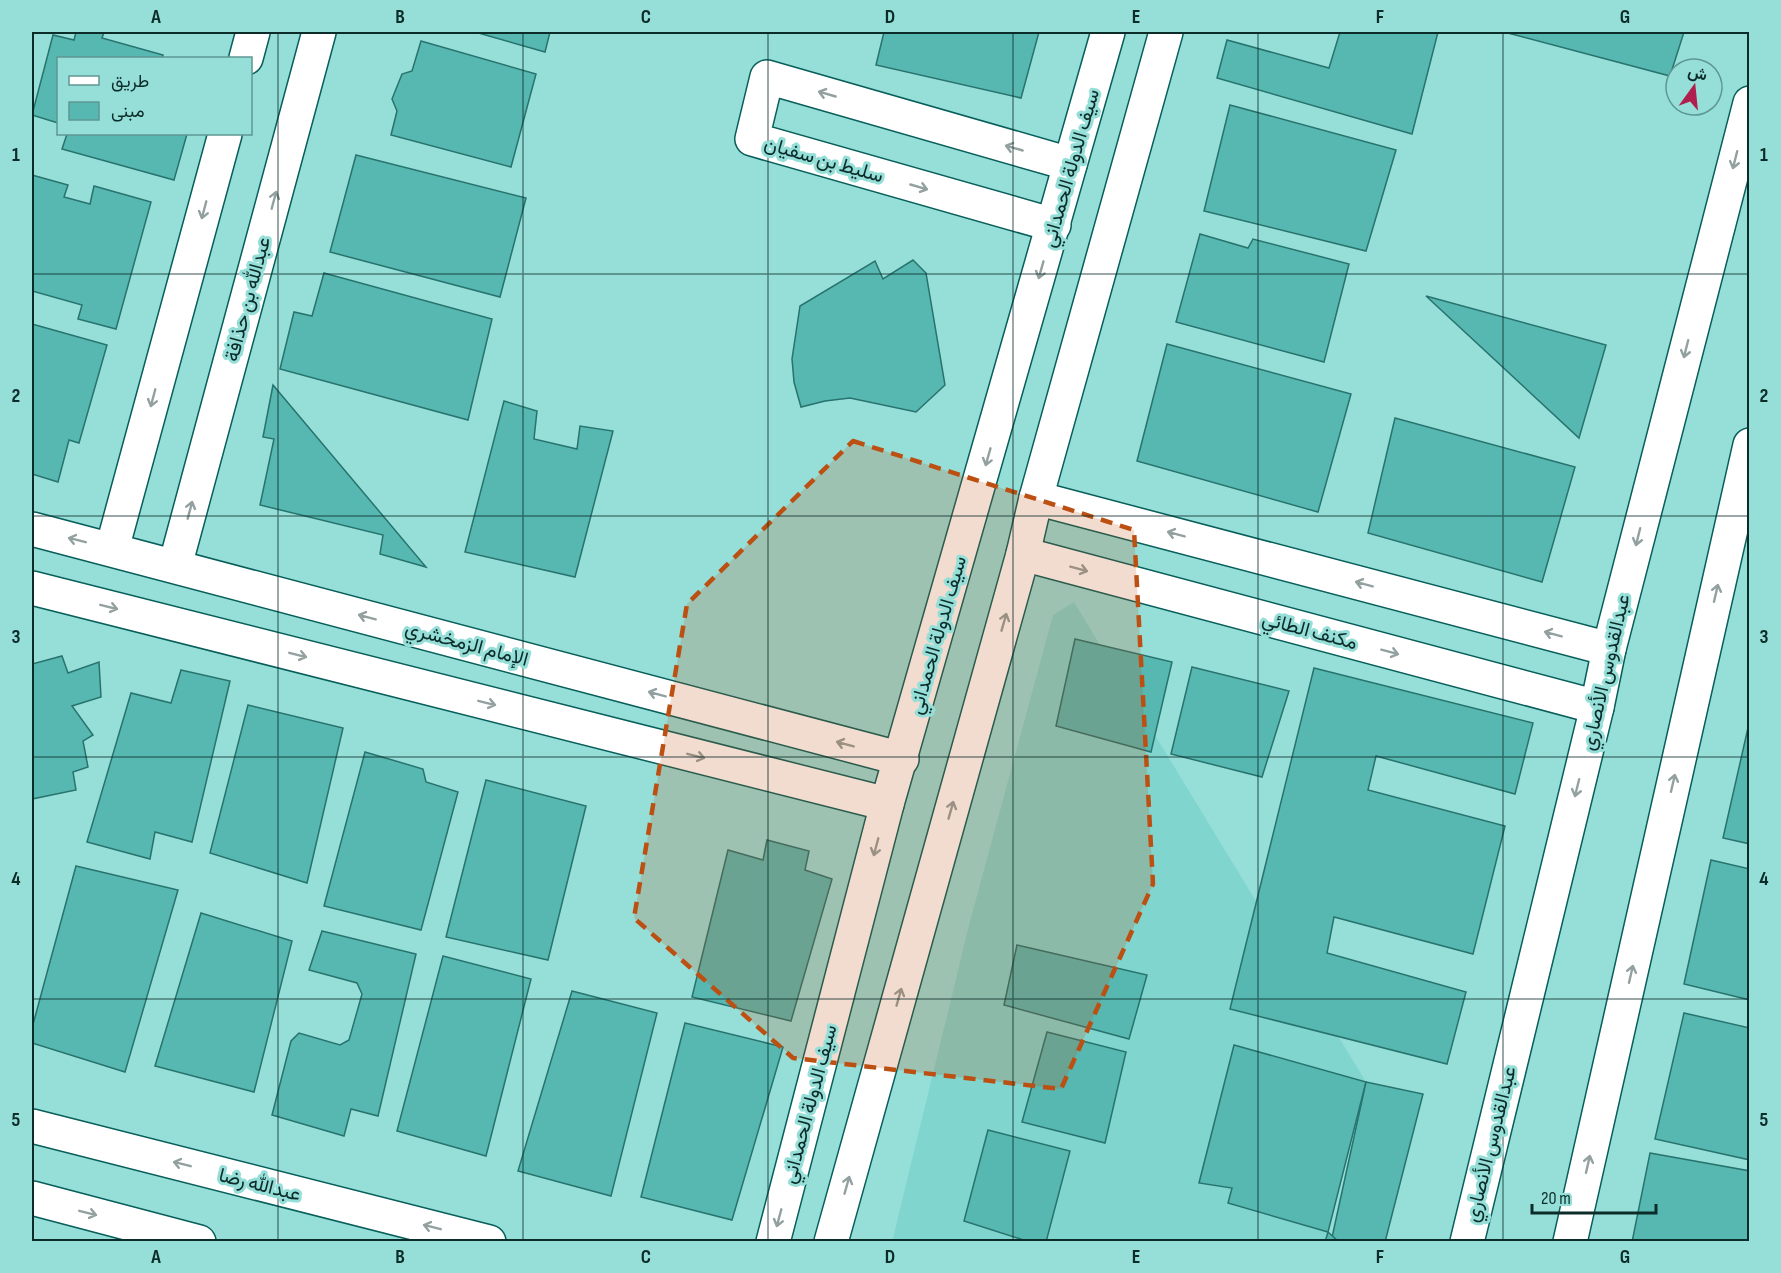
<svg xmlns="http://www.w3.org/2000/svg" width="1781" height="1273" viewBox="0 0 1781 1273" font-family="'Sofia Sans Condensed',Vazirmatn,sans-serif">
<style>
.built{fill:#80d5ce}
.building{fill:#56b8b1;stroke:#28736e;stroke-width:1.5}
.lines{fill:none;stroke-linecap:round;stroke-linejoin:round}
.minor-casing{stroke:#075e5a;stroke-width:36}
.minor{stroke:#fff;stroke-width:33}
.oneway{stroke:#92a09f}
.marked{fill:#bc5012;fill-opacity:0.2;stroke:#bc5012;stroke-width:4.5;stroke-dasharray:12 8;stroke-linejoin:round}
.grid{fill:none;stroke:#0c2c29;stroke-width:1.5;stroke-opacity:0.55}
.labels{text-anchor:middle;stroke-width:6;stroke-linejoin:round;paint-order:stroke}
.street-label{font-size:20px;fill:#0c2c29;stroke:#96dfd9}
.neatline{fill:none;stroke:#0c2c29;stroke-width:2}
.grid-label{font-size:20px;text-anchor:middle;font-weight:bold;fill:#0c2c29}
</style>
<rect width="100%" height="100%" fill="#96dfd9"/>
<!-- built -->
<polygon class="built" points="1074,602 1366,1082 1326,1241 892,1242 969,925 1053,615"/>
<!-- building -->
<g class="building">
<polygon points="76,32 104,32 102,38 163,55 162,58 58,58 58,123 32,115 53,35 74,40"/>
<polygon points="475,32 550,32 545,52"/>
<polygon points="884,32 1039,32 1021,98 876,65"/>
<polygon points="1340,32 1438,32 1412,134 1217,78 1227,40 1329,68"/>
<polygon points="1504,32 1684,32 1670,76"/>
<polygon points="421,41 536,74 511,167 391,135 397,111 392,99 402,74 412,71"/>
<polygon points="1230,105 1396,150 1366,251 1204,211"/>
<polygon points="67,134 187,134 174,180 62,149"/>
<polygon points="356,155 526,198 500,297 330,252"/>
<polygon points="32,175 68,185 64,197 90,204 94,186 151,202 116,329 78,319 82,305 32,291"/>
<polygon points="1200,234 1248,248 1253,239 1349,264 1324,362 1176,322"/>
<polygon points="913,260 926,273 945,385 916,412 850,398 825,401 801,407 794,382 792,359 800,306 875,261 883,279"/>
<polygon points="324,273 492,319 468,420 280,369 294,312 312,316"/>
<polygon points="1426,296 1606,345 1579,438"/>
<polygon points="32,324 107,345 79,443 69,440 58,482 32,474"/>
<polygon points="1167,344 1351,394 1318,512 1137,461"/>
<polygon points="273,385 426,567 380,554 383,535 260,505 274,439 263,437"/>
<polygon points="504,401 537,411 534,439 577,449 580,426 613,431 575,577 465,552"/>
<polygon points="1395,418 1575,467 1542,582 1368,533"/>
<polygon points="1075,639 1172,662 1151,752 1056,726"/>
<polygon points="62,656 68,673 99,662 101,697 72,706 93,735 83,741 88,767 73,772 76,790 32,799 32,664"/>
<polygon points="1192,667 1289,691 1262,777 1171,754"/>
<polygon points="1314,668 1533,723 1515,794 1376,756 1368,790 1505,826 1473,954 1334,917 1327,953 1466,992 1447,1064 1230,1009"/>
<polygon points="181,670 230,681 192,842 155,832 150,859 87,842 131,693 171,703"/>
<polygon points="248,705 343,728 307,883 210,853"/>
<polygon points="1750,719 1750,844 1723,838"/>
<polygon points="365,752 423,769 426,782 458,792 421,930 324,906"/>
<polygon points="486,780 586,806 548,960 446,937"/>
<polygon points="767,840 809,851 805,870 832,879 791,1021 692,997 728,850 763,860"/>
<polygon points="1711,860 1750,869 1750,1000 1684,984"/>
<polygon points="76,866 178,890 125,1072 32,1043 32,1028"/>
<polygon points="201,913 292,941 254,1092 155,1066"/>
<polygon points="322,931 416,954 378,1116 351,1109 344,1136 272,1115 291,1041 299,1033 340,1045 349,1040 362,994 357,983 309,970"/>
<polygon points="1017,945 1147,975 1129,1039 1004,1005"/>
<polygon points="443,956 531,979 486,1156 397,1131"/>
<polygon points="572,991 657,1013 611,1196 518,1171"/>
<polygon points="1684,1013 1750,1028 1750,1160 1655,1139"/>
<polygon points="685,1023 783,1047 732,1220 641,1197"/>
<polygon points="1047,1032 1126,1052 1105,1143 1022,1122"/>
<polygon points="1234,1045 1366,1082 1328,1232 1228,1203 1232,1188 1199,1183"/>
<polygon points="1366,1082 1423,1094 1385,1242 1331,1242"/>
<polygon points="988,1130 1070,1151 1046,1242 1030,1242 964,1221"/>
<polygon points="1650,1153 1750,1171 1750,1242 1632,1242"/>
<polygon points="1328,1232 1339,1242 1325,1242"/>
</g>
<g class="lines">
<defs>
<g id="minor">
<polyline points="246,58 253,32"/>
<polyline points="1054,225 752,139 767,77 1070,164"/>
<polyline points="1036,498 1609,649"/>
<polyline points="32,529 902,759"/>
<polyline points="112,549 225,134"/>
<polyline points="1023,554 1597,707"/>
<polyline points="175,566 319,32"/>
<polyline points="32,588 887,804"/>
<polyline points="32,1126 489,1242"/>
<polyline points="32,1198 199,1242"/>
<polyline points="773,1242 887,804 1108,32"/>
<polyline points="831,1242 1023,554 1036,498 1166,32"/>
<polyline points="1467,1242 1597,707 1609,649 1750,103"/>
<polyline points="1570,1242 1750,445"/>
</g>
</defs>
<!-- minor casing -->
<use href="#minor" class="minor-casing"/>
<!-- minor -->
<use href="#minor" class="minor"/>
</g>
<!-- one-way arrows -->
<defs><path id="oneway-shaft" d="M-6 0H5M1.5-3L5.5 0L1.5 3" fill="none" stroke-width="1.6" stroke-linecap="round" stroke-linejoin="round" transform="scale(1.5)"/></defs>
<g class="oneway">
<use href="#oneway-shaft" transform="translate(827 94) rotate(-164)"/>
<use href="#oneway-shaft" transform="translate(1014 148) rotate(-164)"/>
<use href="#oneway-shaft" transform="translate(1735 160) rotate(104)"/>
<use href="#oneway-shaft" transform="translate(919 187) rotate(16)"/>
<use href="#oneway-shaft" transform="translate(274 200) rotate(-75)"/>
<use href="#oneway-shaft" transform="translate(204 210) rotate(105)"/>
<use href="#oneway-shaft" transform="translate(1041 270) rotate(106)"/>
<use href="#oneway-shaft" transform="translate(1686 349) rotate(104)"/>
<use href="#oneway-shaft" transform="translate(153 398) rotate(105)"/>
<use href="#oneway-shaft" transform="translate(988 457) rotate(106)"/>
<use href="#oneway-shaft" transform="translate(190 510) rotate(-75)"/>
<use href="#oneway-shaft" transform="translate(1176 534) rotate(-165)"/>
<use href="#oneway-shaft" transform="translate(1638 537) rotate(104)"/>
<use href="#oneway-shaft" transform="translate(77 540) rotate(-166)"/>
<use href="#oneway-shaft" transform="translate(1079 569) rotate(15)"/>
<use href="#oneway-shaft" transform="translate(1364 584) rotate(-165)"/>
<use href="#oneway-shaft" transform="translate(1716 593) rotate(-77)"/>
<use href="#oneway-shaft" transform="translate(109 607) rotate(14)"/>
<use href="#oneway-shaft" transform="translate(367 617) rotate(-165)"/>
<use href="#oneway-shaft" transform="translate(1004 622) rotate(-74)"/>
<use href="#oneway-shaft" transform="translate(1553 634) rotate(-165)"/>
<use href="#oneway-shaft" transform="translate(1390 652) rotate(15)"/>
<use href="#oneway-shaft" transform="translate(298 655) rotate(14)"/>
<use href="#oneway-shaft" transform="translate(657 694) rotate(-165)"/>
<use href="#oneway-shaft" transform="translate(487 703) rotate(14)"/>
<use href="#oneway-shaft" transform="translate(845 744) rotate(-165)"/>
<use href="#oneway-shaft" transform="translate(696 756) rotate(14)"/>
<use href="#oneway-shaft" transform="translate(1673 783) rotate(-77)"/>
<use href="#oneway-shaft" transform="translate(1577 788) rotate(104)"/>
<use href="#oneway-shaft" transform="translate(951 810) rotate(-74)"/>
<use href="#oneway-shaft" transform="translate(876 847) rotate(105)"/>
<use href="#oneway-shaft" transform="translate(1631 974) rotate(-77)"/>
<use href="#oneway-shaft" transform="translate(899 997) rotate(-74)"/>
<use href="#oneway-shaft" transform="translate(182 1164) rotate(-166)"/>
<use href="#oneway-shaft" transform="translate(1588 1164) rotate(-77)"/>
<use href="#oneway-shaft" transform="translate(847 1185) rotate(-74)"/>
<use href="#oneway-shaft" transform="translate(88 1213) rotate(14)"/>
<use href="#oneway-shaft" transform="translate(779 1218) rotate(105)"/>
<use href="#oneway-shaft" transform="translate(432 1227) rotate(-166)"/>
</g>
<!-- marked area -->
<path class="marked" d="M853,441L1134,530L1153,884L1061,1089L793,1058L634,918L687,604Z"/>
<!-- grid -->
<path class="grid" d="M278,32V1242M523,32V1242M768,32V1242M1013,32V1242M1258,32V1242M1503,32V1242M32,274H1750M32,516H1750M32,757H1750M32,999H1750"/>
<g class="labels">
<!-- street labels -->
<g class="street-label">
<text transform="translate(824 159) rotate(16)" y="7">سليط بن سفيان</text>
<text transform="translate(1070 168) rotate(-74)" y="7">سيف الدولة الحمداني</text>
<text transform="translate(247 299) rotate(-75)" y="7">عبدالله بن حذافة</text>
<text transform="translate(1310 630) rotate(15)" y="7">مكنف الطائي</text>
<text transform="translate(937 635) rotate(-74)" y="7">سيف الدولة الحمداني</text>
<text transform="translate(467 643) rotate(15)" y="7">الإمام الزمخشري</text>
<text transform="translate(1605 672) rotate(-77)" y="7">عبدالقدوس الأنصاري</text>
<text transform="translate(809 1104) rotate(-75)" y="7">سيف الدولة الحمداني</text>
<text transform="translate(1490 1144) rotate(-76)" y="7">عبدالقدوس الأنصاري</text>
<text transform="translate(260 1184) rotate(14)" y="7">عبدالله رضا</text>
</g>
</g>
<!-- border -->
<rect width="1781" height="1273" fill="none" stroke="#96dfd9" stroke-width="66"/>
<!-- legend -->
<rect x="57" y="57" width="195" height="78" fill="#96dfd9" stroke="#5f9793" stroke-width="1.5"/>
<rect x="69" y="76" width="30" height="9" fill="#ffffff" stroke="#5f9793" stroke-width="1.5"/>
<text x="111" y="87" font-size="18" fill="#0c2c29">طريق</text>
<rect x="69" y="102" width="30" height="18" fill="#56b8b1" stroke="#5f9793" stroke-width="1.5"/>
<text x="111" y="117" font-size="18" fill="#0c2c29">مبنى</text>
<!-- north arrow -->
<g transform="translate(1694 87) rotate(15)"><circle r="28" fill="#96dfd9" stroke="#5f9793" stroke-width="1.5"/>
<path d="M0-4.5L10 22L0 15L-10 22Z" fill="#af1e4c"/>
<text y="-9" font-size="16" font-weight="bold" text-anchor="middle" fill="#0c2c29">ش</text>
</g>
<!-- scale -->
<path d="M1532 1204v9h124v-9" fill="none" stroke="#0c2c29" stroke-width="3"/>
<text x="1541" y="1204" font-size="18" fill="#0c2c29" stroke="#96dfd9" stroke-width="4.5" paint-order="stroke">20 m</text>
<rect x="33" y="33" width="1715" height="1207" class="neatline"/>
<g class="grid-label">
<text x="156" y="23">A</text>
<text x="400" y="23">B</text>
<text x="646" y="23">C</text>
<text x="890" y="23">D</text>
<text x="1136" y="23">E</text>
<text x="1380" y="23">F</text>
<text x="1625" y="23">G</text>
<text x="16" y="161">1</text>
<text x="1764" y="161">1</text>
<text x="16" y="402">2</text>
<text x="1764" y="402">2</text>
<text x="16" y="643">3</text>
<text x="1764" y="643">3</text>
<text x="16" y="885">4</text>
<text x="1764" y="885">4</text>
<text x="16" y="1126">5</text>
<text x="1764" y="1126">5</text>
<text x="156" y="1263">A</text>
<text x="400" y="1263">B</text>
<text x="646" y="1263">C</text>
<text x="890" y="1263">D</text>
<text x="1136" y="1263">E</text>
<text x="1380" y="1263">F</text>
<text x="1625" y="1263">G</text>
</g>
</svg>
